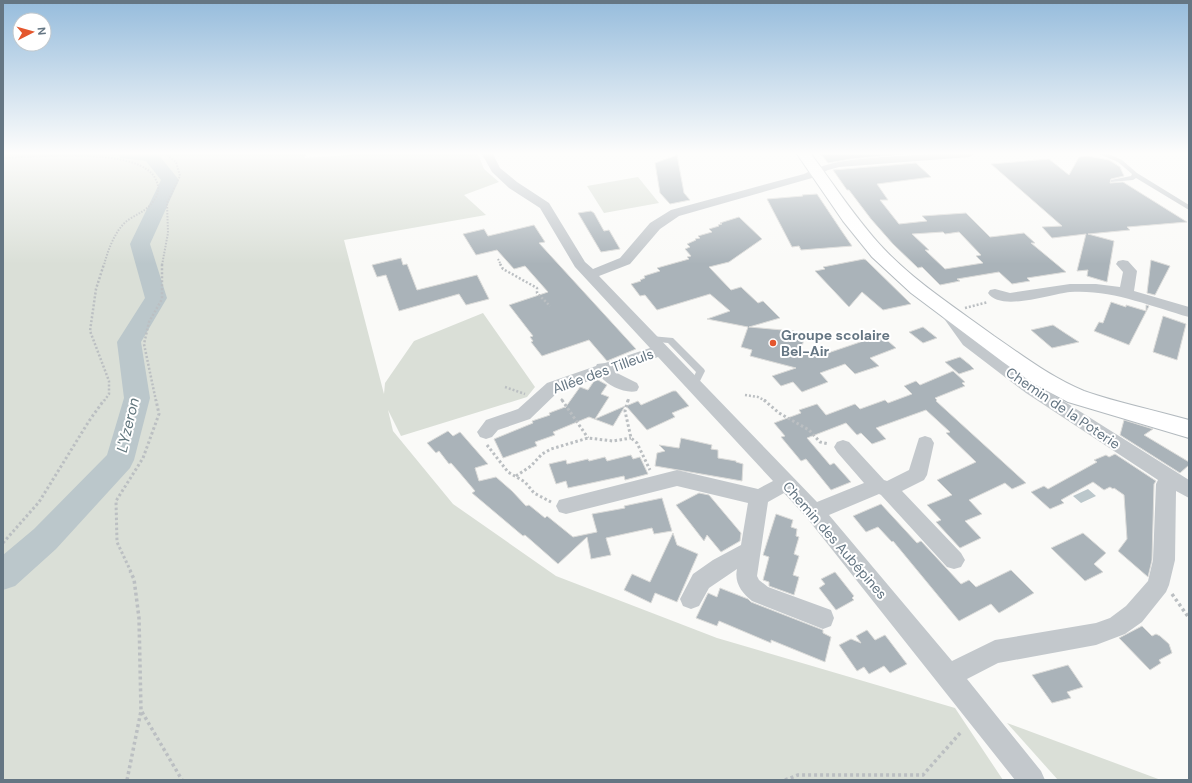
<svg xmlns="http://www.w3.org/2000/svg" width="1192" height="783" viewBox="0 0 1192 783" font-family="'DM Sans',sans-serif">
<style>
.green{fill:#dadfd7}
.water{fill:#bbc7cb}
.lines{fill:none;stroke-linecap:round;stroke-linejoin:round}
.river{fill:#bbc7cb;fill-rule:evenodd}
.building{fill:#aab3b9;stroke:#dcdcda;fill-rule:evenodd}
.secondary-casing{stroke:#b3babf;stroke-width:2}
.path-far3{stroke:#bbbfc2;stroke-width:2;stroke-dasharray:1.5 1.5;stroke-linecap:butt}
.path-far2{stroke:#bbbfc2;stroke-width:2.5;stroke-dasharray:2 2;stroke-linecap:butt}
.path-far1{stroke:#bbbfc2;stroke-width:3;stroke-dasharray:2.5 2.5;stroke-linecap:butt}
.path{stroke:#bbbfc2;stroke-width:3.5;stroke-dasharray:3 3;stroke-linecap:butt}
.service{fill:#c3c8cc;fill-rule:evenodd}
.minor{fill:#c3c8cc;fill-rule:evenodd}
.secondary{fill:#fff;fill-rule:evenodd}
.poi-dot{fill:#e4572e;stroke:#fff;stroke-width:1.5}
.labels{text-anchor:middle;stroke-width:4;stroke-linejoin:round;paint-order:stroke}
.poi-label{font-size:14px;font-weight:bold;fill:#657683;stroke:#fff;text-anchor:start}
.street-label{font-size:14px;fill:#657683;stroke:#fff}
.water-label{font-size:15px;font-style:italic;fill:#60757c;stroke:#fff}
</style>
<rect width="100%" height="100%" fill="#fafaf8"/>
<!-- green -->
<g class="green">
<polygon points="3,154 306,154 305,158 361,154 478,154 484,169 499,182 464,195 486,215 344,240 384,394 385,383 414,341 483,313 535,387 527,397 401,436 388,410 393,431 453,504 556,576 717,638 955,708 1003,780 3,780"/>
<polygon points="638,177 659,203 604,213 587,186"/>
<polygon points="1007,723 1161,780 1058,780"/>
</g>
<!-- water -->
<polygon class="water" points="1088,489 1096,496 1081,503 1073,496"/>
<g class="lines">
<!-- river -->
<polygon class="river" points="118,154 158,154 179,180 150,244 167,298 141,342 150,398 134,460 130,468 56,549 15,586 3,590 3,555 34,529 107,455 124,398 117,342 145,298 130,244 161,180 146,161 120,158"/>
</g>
<!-- building -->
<g class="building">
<polygon points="821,154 904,154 851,159 828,163"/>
<polygon points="677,155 684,193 690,200 670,204 660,193 655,163"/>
<polygon points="1088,156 1109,160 1120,167 1124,176 1111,179 1110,183 1123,182 1187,222 1127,227 1130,230 1088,234 1114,241 1107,282 1087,276 1088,270 1077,271 1086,234 1052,238 1042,227 1062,226 991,164 1049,159 1069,175 1079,157"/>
<path d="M916,163L931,177L877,184L888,200H880L899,224L927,221L922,216L966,213L990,237L1024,233L1035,243H1031L1066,272L1027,278L1030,281L1012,284L999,272L957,279L960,281L940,285L922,267L918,268L893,244L871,219L849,190H847L833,170ZM943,232L945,234L959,232L981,255L976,256L983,263L945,269L925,250H929L912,234Z"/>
<polygon points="817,194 841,230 852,246 801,250 799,246 792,247 767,199 803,196 802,195"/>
<polygon points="591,211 594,213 604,231 609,230 620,249 601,252 578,213"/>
<polygon points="739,217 762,239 729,262 709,267 731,290 741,287 758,303 763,301 780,318 749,327 794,331 793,335 804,339 800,354 813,350 819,356 881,335 896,348 870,358 879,366 855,374 845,364 820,373 828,382 802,392 793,382 781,386 772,376 796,368 750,356 752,350 741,347 748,327 707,319 730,311 710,294 657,310 645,295 640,296 631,284 641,281 640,280 645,278 644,276 660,271 657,268 689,259 687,257 691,256 685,249 690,247 687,244 696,240 695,239 700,238 698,236 712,232 709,229 719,226 718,225 722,224 720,223"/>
<polygon points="534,225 545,242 539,243 636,349 607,361 589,340 542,356 531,342 533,341 530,337 533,336 509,305 548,292 525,266 514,269 497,250 476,255 463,234 484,229 488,236"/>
<polygon points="401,258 403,265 407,264 417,290 477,275 489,299 466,305 459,294 399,311 386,275 377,277 372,265"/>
<polygon points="864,259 866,260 911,304 883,310 862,292 849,307 815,271 825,269 823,267"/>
<polygon points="1151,260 1170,266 1155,295 1147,293"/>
<polygon points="1111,302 1126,307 1126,305 1146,311 1146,305 1149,306 1129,345 1094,331 1099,322 1103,323"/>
<polygon points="1163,316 1186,324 1177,360 1153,352"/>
<polygon points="1053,325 1065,333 1079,342 1052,348 1031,330"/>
<polygon points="923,327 937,338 923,343 909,332"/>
<polygon points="960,357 970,365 974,369 959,374 945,362"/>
<polygon points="953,371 965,382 962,383 965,386 935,398 937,400 936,401 1026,483 1012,489 1005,483 969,500 982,514 965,521 981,538 960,548 936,522 941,520 927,505 952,495 937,480 976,462 946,433 950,432 926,410 876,428 886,439 872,444 861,433 857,435 846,423 807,438 830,465 834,463 851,482 831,490 806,459 801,461 781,437 785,436 774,423 801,413 799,410 817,404 826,415 855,404 860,409 885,400 888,403 912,394 904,386 916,381 920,385"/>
<polygon points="598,380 607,385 601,394 609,397 595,419 625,406 613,426 589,417 553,432 555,435 535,442 537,446 503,458 494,439 533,423 532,421 550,415 549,413 565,407 565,408 580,387 588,390 594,381"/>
<polygon points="673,391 676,391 689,406 672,413 675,417 647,430 626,406 638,401 641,405"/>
<polygon points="1124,420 1153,429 1144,435 1189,462 1189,465 1180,473 1120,435"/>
<polygon points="448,431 453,436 460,432 488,464 475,468 479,481 496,477 512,491 526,506 529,505 545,518 547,516 573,537 597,532 592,514 625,508 624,506 662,498 672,531 654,534 652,528 606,538 611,555 591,559 587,537 558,564 525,535 523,536 472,493 475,491 459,472 451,463 449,464 439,451 436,453 427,443"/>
<polygon points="681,438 712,445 711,449 718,450 718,458 736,461 736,462 743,464 742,481 655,466 657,453 665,451 659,445 679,448"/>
<polygon points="1115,454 1156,481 1154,484 1152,560 1148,577 1118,551 1127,539 1124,495 1114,488 1113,489 1110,487 1104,490 1093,482 1061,500 1064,503 1050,509 1031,492 1044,486 1048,489 1097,462 1094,460 1106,455 1109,457"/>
<polygon points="631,455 633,459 640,457 648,474 625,480 624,476 568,488 566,481 556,484 549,464 566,460 567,464 588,459 589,461 605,457 607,461"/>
<polygon points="699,493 709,495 741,533 740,541 721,552 707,535 704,541 676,505"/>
<polygon points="881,504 917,543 921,541 961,584 969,580 976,587 1011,570 1034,593 999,613 991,604 959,621 893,541 892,542 878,527 866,532 853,516"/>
<polygon points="776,514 793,520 791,527 797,529 796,536 799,537 794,554 799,556 793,575 799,577 794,595 769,586 769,582 763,580 769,557 763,555"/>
<polygon points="673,533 677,545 698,554 677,602 655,593 651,603 624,590 632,574 650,582"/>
<polygon points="1083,533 1106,553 1094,564 1103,572 1085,581 1051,548"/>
<polygon points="835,572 854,596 852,598 854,600 836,610 819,588 825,584 821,579"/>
<polygon points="720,588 748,599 751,602 823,630 823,633 831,637 825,662 771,640 771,643 719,621 717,626 696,618 708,593 717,597"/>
<polygon points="1142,626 1152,636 1156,634 1160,636 1169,644 1172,653 1159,660 1161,663 1150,670 1119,638"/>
<polygon points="867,630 875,640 885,635 907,664 890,673 884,666 869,674 864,667 857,671 839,645 851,639 861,643 856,636"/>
<polygon points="1068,665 1083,687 1067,692 1071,698 1052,703 1032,675"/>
</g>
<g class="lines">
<defs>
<path id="secondary" d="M797,154H811C835,186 856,219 883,248C915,282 956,308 994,336C1023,356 1052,378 1084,391C1118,403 1154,410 1189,420V438L1068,402L1034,384L1003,362L911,293L872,257L843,221Z"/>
</defs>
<!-- secondary casing -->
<use href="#secondary" class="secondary-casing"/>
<!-- path-far3 -->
<g class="path-far3">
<path d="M3,158C35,157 142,146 156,180C159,186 159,191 156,197C150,209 139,213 128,220C115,230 108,250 104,265"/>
<polyline points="498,259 501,265"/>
<polyline points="162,265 168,233 167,203 180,176 176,162 166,154"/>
</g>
<!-- path-far2 -->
<g class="path-far2">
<polyline points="500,264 503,269 537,288 537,293 550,306"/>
<polyline points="965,308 988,302"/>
<polyline points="505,387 525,394"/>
<polyline points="745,395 758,397 766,401"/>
<polyline points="561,399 563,401"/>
<polyline points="104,401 109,394 109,381 90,331 96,289 104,264"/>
<polyline points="156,401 144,344 149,322 162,299 162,264"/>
<polyline points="628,401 629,398"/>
</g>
<!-- path-far1 -->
<g class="path-far1">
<polyline points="562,400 588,438"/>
<polyline points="628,400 625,411 631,438 637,443 650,470"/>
<polyline points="764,400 779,413 809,430 820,442 829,444"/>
<polyline points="487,445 508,472 525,482 534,493 551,502"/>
<polyline points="516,476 531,466 542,454 551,449 588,438 613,441 631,438"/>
<polyline points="3,543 39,502 89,421 104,400"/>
<polyline points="131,572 117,542 116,501 143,458 159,414 156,400"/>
</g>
<!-- path -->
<g class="path">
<polyline points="1172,594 1189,618"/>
<polyline points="142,712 182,780"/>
<polyline points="127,780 141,711 139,618 134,579 130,571"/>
<polyline points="785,780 798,775 923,775 961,732"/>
</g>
<!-- service -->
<g class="service">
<polygon points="1099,154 1108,154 1122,160 1137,173 1189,205 1189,210 1136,178 1133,180 1111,182 1111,180 1131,176 1132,174 1118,162"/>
<polygon points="651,336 673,338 704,369 705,371 697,387 691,387 690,385 696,372 668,343 648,341 647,339 648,337"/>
</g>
<!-- minor -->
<g class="minor">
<path d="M482,154H493L500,168L517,182L549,203L585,262L593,269L620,258L650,223L671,210L804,174C832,160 851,160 882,157C913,155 943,154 974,154L969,157L839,167L828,170L812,178L679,216L660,229L630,264L599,276L817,502L864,483L837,452L834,447L837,442L843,440L849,442L884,480L887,481L909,470L919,438L925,436L931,438L934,443L927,475L924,480L902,491L961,553L965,560L961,567L954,569L947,567L881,495L879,494L829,515L952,661L995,640L1096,623L1110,618L1126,606L1148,581L1153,560L1156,484L1158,480L1026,393L963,345L940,313L943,310L948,308L953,310L975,337L1038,385L1189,480V498L1176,491L1175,560L1169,585L1166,592L1142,622L1125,634L1096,645L998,663L967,679L1041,771L1045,780H1015L807,518L784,493L768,502L757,576L759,580L768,587L831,610L834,618L831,626L823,629L752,601C742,593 734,583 737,569L709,588L699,606L691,609L683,606L680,599L693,574L713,560L741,545L748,503L677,486L566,514L559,512L556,506L559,500L677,470L758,489L773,481L658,357L615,372L637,383L639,387L637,391C626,394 608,386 601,377L559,391L530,419L498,430L492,437L486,439L480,437L477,432L486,420L518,409L547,383L596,366L597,364L605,363L650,348L575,267L540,208L509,188L492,172Z"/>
<path d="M1123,260L1128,261L1137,271L1134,291L1189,307V317C1150,306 1111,289 1070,292C1051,294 1000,312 988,293L990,290L995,289L1010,293L1070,284H1096L1120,287L1123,272L1116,264L1118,261Z"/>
</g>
<!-- secondary -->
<use href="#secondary" class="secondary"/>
</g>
<!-- sky -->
<linearGradient id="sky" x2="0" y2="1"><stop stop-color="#96bcdc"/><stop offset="0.58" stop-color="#fdfdfc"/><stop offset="1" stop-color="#fdfdfc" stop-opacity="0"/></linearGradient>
<rect width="1192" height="264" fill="url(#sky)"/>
<!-- markers -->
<circle class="poi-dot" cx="773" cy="343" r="4"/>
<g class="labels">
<!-- poi labels -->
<g class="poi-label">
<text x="781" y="340">Groupe scolaire<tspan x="781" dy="16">Bel-Air</tspan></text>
</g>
<!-- street labels -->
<g class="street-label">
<text transform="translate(603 371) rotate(-20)" y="5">Allée des Tilleuls</text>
<text transform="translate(1063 408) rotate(34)" y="5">Chemin de la Poterie</text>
<text transform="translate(835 540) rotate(49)" y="5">Chemin des Aubépines</text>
</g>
<!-- water labels -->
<g class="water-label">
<text transform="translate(128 425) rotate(-77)" y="5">L'Yzeron</text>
</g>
</g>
<!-- border -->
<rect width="1192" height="783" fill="none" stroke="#657683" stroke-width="8"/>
<!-- north arrow -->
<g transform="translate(32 32) rotate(84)"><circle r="19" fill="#ffffff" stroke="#c1c8cd"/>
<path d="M0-3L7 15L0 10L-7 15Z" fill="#e4572e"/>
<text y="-6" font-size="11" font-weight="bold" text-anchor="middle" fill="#657683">N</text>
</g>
</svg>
